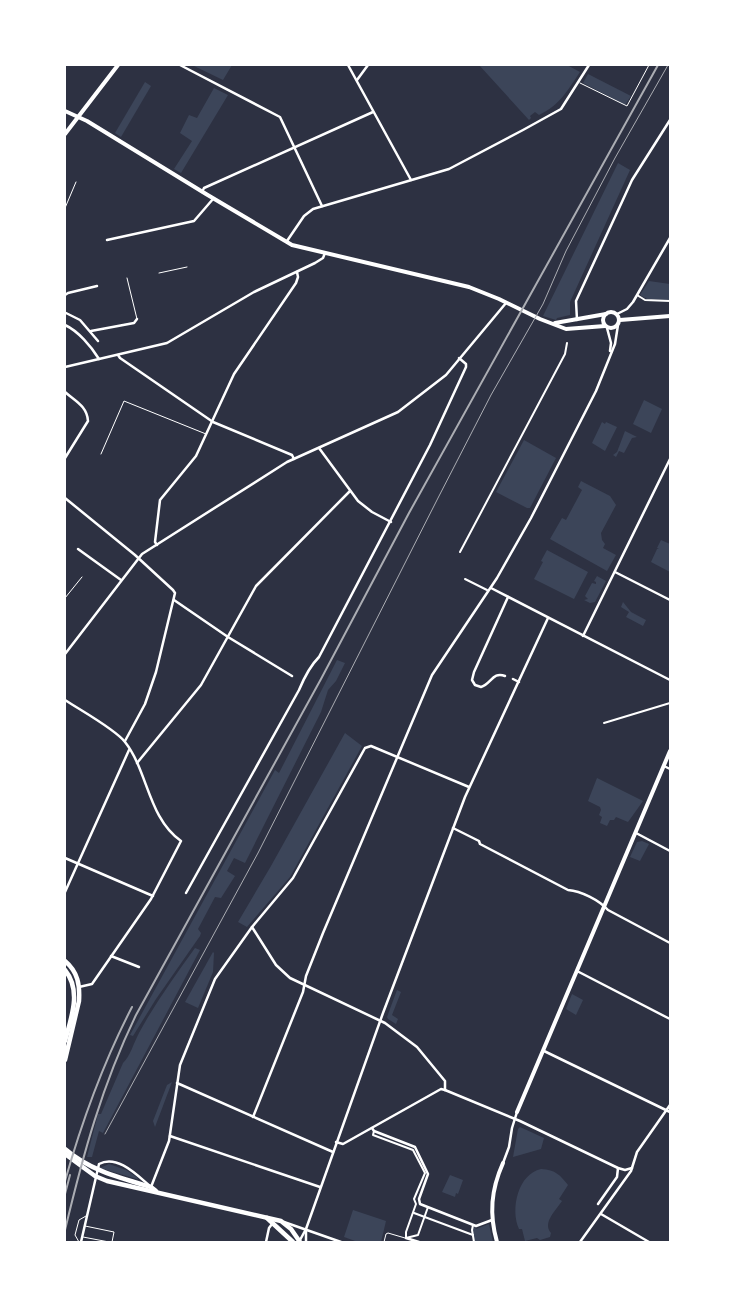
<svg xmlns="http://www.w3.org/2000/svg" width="735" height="1307" viewBox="0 0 735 1307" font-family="Cabin,sans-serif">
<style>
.green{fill:#3c4559}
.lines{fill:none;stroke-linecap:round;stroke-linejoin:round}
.service{stroke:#fff;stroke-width:1}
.pedestrian{stroke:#fff;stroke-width:2}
.minor{stroke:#fff;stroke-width:2.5}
.tertiary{stroke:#fff;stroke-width:4}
.secondary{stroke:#fff;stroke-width:4}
.primary{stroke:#fff;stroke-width:4.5}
.tram{stroke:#abadb3;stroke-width:1}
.rail{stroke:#abadb3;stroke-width:2}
</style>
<rect width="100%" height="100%" fill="#2d3142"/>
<!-- green -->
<g class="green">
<polygon points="192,65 232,65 223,80"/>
<path d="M479,65H567L580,72C567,91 560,105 539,115L535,112L530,116L531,118L529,120Z"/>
<polygon points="588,74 631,96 625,105 583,83"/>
<polygon points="145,82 151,86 121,137 115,133"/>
<polygon points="214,88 228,95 181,173 174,169 192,141 180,133 189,115 197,118"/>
<polygon points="618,163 630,170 570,302 570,315 557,318 556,320 543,316"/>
<polygon points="649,281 670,284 670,300 647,299 640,295"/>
<polygon points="644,400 662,409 651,433 633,424"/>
<polygon points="602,422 605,424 606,422 617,427 605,451 592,443"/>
<polygon points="625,431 637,437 632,438 624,453 619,451 616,457 613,455 617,452"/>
<polygon points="524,440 556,458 530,508 527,508 496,492"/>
<polygon points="581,481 610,496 616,505 601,533 602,540 605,544 603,548 616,555 607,571 550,539 562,518 566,520 582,490 578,487"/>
<polygon points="661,540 670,544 670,572 651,562 657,549 659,549 657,548"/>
<polygon points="547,550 588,572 574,599 534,579 543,562 541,561"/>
<polygon points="597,576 606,581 595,602 590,603 584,600 588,599 585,596 592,583 596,584 596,582 594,581"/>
<polygon points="623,602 631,612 646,620 643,626 626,617 629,612 621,607"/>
<polygon points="337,660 345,663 336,681 328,690 321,712 245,863 234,858 227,871 235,876 221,898 215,897 198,929 201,933 200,936 156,999 133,1036 130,1035 275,770 279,773"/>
<polygon points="345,733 362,746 290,877 247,927 238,922 271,866"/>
<polygon points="597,778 643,801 628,822 616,817 614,820 610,820 607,826 600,823 602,817 599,815 601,810 600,807 588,801"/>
<polygon points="642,841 649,844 640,861 630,857 637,842"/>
<path d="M195,948L200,950L103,1133L99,1131L92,1157H87L98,1114H101L123,1063C130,1057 134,1042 139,1033C155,1003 175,976 195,948Z"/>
<polygon points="213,952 214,953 213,972 198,1008 185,1002"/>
<polygon points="397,990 401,992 392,1015 398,1019 396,1024 388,1019 387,1017"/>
<polygon points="572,994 583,1000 576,1015 566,1009"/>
<polygon points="172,1082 155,1127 153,1121 167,1085"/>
<polygon points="520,1127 544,1138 541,1149 513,1157 518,1129"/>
<polygon points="109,1164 126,1170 138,1178 137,1179 100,1168"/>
<path d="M541,1169C556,1170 560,1175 568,1185L559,1199L562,1201C556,1210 542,1223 551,1233L550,1237L540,1240L537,1238L525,1241L522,1229H519C510,1209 518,1174 541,1169Z"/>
<polygon points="450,1175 463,1180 458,1194 456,1193 455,1197 442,1192"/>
<polygon points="353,1210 386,1221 381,1242 358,1242 344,1237"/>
<polygon points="489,1224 493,1242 474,1242 472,1230 473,1225 476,1229"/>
</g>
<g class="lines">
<!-- service -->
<g class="service">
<polyline points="580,83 627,106 649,65"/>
<polyline points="65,208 76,182"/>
<polyline points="159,273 187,267"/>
<polyline points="127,278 137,319"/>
<polyline points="101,454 124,401 206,434"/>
<polyline points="65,598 82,577"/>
<polyline points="85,1226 114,1232 112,1242"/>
<polyline points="83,1237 109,1242"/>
<polyline points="79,1242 75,1235 79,1220 86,1216"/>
<polyline points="384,1242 386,1234 388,1233 405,1238"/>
</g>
<!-- pedestrian -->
<g class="pedestrian">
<polyline points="637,295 645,300 670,301"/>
<polyline points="460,552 565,354 567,343"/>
<polyline points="465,579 487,590"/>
<polyline points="604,723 670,703"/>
<polyline points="374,1131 373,1135 413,1150 425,1173 414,1199 416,1204 406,1232 406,1238 418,1235 428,1207"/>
<polyline points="414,1213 473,1235"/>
<polyline points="473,1225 472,1230 474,1242"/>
</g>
<!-- minor -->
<g class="minor">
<polyline points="180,65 280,117 322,206"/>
<polyline points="348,65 411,180"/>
<polyline points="357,80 368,65"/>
<polyline points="202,192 204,188 373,112"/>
<polyline points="107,240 194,221 213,199"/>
<polyline points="287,241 304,216 313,209 449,169 523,130 561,109 589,65"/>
<polyline points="65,295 68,293 97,286"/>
<polyline points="66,313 80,320 98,341"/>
<polyline points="617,314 627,309 633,302 670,238"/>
<polyline points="577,320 576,301 621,204 632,180 670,120"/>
<path d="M65,325C78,331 91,346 99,359"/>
<polyline points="607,328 611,343 610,351"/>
<polyline points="91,331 134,323 137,319"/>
<polyline points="118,355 120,358 213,422 292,455 294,459"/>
<polyline points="65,367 167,343 254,292 315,263 323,258 325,253"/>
<path d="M65,392C75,401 87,406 88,421L65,458"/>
<polyline points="319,448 358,501 372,512 391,522"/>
<polyline points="65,498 135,555 173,590 175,593 156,672 145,704 125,741"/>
<polyline points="157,545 155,542 160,500 196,456 234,374 296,283 298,277 297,272"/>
<polyline points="78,549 121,580"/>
<polyline points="615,572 670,600"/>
<polyline points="491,588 670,680"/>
<polyline points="174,600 228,637 292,676"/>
<polyline points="583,636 670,459"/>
<polyline points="65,654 142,554 287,462 398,412 446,375 506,303"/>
<path d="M505,676C493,671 491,684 481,687L475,685L472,680L474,672L508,597"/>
<polyline points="513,679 519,682"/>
<path d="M65,700C80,710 115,729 125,742C148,771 148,818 181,841L151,899L92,984L79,987"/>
<polyline points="137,763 201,685 256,586 350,491"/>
<polyline points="664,766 670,769"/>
<path d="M453,828L479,841L480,844L568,890C581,891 599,900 608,910L670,943"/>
<polyline points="636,833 670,851"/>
<polyline points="65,858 153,896"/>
<polyline points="65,892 129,750"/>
<path d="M186,893L299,690C304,678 310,666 319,657L430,445L466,367V364L459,358"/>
<polyline points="252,927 276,965 290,978 385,1023 417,1047 445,1081 445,1090"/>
<polyline points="111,956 139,967"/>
<polyline points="577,971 670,1019"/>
<polyline points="544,1051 670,1112"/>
<polyline points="177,1083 333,1152"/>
<polyline points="445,1090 520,1121 618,1168 625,1170 632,1168"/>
<polyline points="253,1117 303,992 306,976 323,933 432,675 497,578 531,518 596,391 615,344 618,325"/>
<polyline points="372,1128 374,1131 415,1147 428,1174 419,1199 420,1204 476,1226 492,1220"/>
<polyline points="170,1136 320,1187"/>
<polyline points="336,1142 343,1144 441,1089 445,1090"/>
<polyline points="503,1163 509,1147 512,1128 517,1112"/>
<polyline points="151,1187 169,1141 180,1065 215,979 252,927 293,878 365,748 371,746 469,787"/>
<polyline points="598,1204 617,1177 618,1168"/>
<polyline points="601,1214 649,1242"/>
<polyline points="284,1222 341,1242"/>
<polyline points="306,1230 306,1242"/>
<polyline points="406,1238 419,1242"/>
<polyline points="300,1240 306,1229 383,1013 465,797 548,618"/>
<path d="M81,1242L99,1164C117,1154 137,1175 150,1186"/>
<polyline points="266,1242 269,1228 272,1224"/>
<polyline points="580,1242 631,1171 637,1152 670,1105"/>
</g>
<!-- tertiary -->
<g class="tertiary">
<polyline points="65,111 87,121 206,194 292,245 469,287 499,299 540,319 566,329 605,326"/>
<circle cx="611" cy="320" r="8"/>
<polyline points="620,320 670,316"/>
<polyline points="555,323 606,314"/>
<polyline points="517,1112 670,751"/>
<path d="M497,1242C489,1214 491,1190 503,1163"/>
</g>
<!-- secondary -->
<polyline class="secondary" points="65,134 118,65"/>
<!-- primary -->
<g class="primary">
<path d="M65,961C78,972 80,985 79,1001L65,1060"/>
<path d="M65,970C82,991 71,1018 65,1041"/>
<path d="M65,1149C89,1170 120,1178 151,1187L156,1191"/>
<polyline points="65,1154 95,1176 107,1181 281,1221 291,1229 300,1242"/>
<polyline points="267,1218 293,1242"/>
</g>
<!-- tram -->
<polyline class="tram" points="105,1134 258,853 438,498 491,395 543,304 566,251 615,158 668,65"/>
<!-- rail -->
<g class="rail">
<path d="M65,1181C82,1121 103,1063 132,1007"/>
<polyline points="65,1194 70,1175"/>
<path d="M65,1230C83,1155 102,1085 136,1015L321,679L409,513L658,65"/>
</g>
</g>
<!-- border -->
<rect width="735" height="1307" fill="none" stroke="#ffffff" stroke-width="132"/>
</svg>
